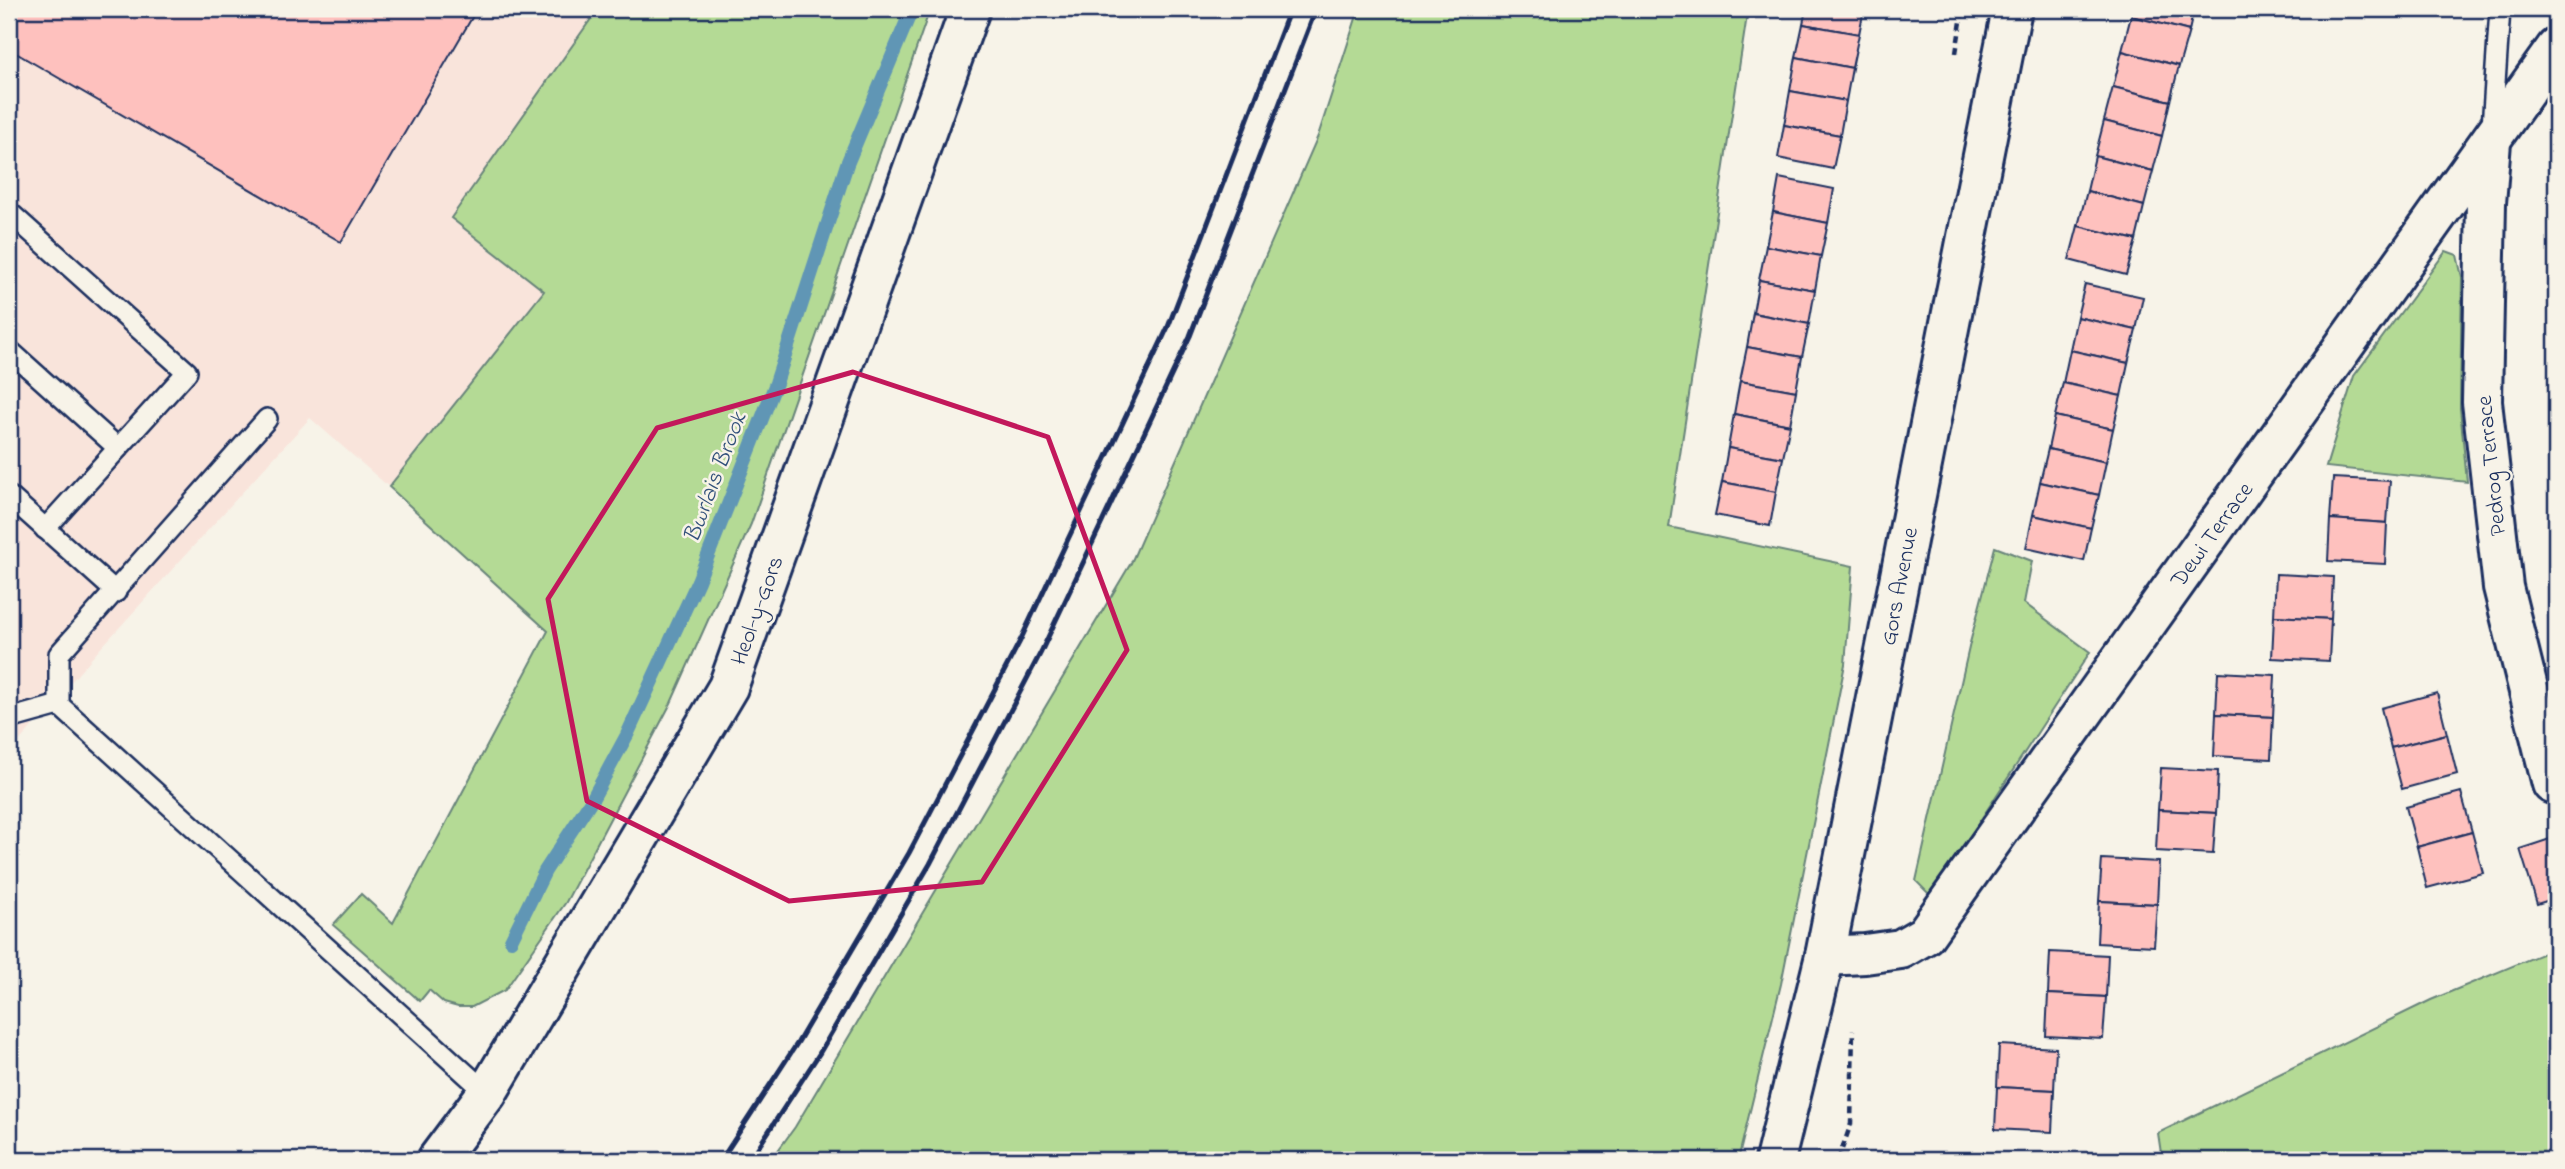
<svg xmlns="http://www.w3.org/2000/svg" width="2565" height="1169" viewBox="0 0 2565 1169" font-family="'Indie Flower',sans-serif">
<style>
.built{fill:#f9e4db}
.green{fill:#b4da95;stroke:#68847a;stroke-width:2}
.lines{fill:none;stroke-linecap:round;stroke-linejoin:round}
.stream{stroke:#6196b5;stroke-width:14}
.building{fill:#fec1be;stroke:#1b2f5e;stroke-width:2}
.service-casing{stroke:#1b2f5e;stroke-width:24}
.minor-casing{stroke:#1b2f5e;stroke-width:44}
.tertiary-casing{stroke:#1b2f5e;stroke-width:44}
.path{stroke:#1b2f5e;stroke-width:4.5;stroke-dasharray:7 5;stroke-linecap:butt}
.service{stroke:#f7f3e8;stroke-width:19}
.minor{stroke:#f7f3e8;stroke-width:38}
.tertiary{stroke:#f7f3e8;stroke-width:38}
.rail{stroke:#1b2f5e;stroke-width:5}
.marked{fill:none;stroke:#c2185b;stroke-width:5;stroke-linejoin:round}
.labels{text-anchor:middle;stroke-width:5;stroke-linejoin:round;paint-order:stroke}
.street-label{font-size:23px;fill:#1b2f5e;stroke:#f7f3e8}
.water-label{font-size:24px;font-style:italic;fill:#32517b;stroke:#f7f3e8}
</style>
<rect width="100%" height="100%" fill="#f7f3e8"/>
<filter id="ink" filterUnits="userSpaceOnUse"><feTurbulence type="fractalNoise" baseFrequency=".0143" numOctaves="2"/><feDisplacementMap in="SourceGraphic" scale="14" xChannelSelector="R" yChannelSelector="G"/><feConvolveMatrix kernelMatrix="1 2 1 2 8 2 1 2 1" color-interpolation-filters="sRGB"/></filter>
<g filter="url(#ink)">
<!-- built -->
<polygon class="built" points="9,9 598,9 452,217 544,291 389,487 310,418 98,651 9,753"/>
<!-- green -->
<g class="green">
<polygon points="598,9 930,9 751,524 671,703 566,902 505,990 472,1007 458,1007 444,1003 429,990 420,1001 333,925 361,894 393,923 548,631 389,487 544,291 451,218"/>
<polygon points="1359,9 1748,9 1669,527 1853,566 1845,664 1781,984 1738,1160 771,1160 795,1127 1131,563 1318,136"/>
<polygon points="2446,251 2457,255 2462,277 2460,408 2467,482 2326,467 2354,376"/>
<polygon points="1995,547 2032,561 2024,603 2090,652 1931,896 1916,881 1970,643"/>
<polygon points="2556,948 2556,1160 2162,1160 2158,1133 2431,1000"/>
</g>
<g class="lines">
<!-- stream -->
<polyline class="stream" points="511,940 545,871 594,796 627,735 698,581 776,383 847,164 912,9"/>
</g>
<!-- building -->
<g class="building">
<polygon points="9,9 477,9 341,242 9,49"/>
<polygon points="1806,9 1864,9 1859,34 1803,24"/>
<polygon points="2133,9 2194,9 2189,31 2131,16"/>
<polygon points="2131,16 2189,31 2179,66 2122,51"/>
<polygon points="1803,24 1859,34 1852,68 1796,57"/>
<polygon points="2122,51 2179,66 2170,101 2113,87"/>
<polygon points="1796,57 1852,68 1846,101 1790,91"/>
<polygon points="2113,87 2170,101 2162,136 2104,121"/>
<polygon points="1790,91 1846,101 1840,135 1784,125"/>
<polygon points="2104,121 2162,136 2153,171 2095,156"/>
<polygon points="1784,125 1840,135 1833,169 1778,158"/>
<polygon points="2095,156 2153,171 2144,206 2087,191"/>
<polygon points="1779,178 1834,189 1828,223 1773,212"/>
<polygon points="2087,191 2144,206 2136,240 2078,226"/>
<polygon points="1773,212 1828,223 1821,256 1766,246"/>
<polygon points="2078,226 2136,240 2126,275 2069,260"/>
<polygon points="1766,246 1821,256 1815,290 1759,280"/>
<polygon points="1759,280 1815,290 1809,324 1753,313"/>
<polygon points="2085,284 2143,297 2136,330 2077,317"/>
<polygon points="1753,313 1809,324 1802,357 1747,347"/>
<polygon points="2077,317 2136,330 2128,363 2070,350"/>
<polygon points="1747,347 1802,357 1796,391 1740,381"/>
<polygon points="2070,350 2128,363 2121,396 2063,383"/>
<polygon points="1740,381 1796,391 1790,425 1734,414"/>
<polygon points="2063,383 2121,396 2113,429 2055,416"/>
<polygon points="1734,414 1790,425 1783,458 1728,448"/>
<polygon points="2055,416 2113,429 2106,462 2048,449"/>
<polygon points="1728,448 1783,458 1776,492 1722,482"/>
<polygon points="2048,449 2106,462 2099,495 2040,482"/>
<polygon points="2333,478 2390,481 2387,523 2330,519"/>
<polygon points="1722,482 1776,492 1770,526 1715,515"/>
<polygon points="2040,482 2099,495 2091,528 2033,515"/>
<polygon points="2033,515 2091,528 2084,561 2026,548"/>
<polygon points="2330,519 2387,523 2385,564 2328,561"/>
<polygon points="2276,574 2333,577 2331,619 2274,616"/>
<polygon points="2274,616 2331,619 2329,661 2272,658"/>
<polygon points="2218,672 2275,675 2273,717 2216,714"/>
<polygon points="2437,693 2447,734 2391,748 2381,708"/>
<polygon points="2216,714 2273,717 2271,759 2214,756"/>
<polygon points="2447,734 2457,774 2402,789 2391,748"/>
<polygon points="2161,768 2218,771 2216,813 2158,810"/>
<polygon points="2461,792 2472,832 2417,847 2406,807"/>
<polygon points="2158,810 2216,813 2213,854 2156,851"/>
<polygon points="2472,832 2483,873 2427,888 2417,847"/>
<polygon points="2556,837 2556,898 2537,904 2520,849"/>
<polygon points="2102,859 2159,862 2157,904 2099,901"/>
<polygon points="2099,901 2157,904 2154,946 2097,943"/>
<polygon points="2050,952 2108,955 2106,997 2048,994"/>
<polygon points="2048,994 2106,997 2103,1039 2046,1036"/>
<polygon points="1999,1045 2056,1048 2054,1090 1997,1087"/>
<polygon points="1997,1087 2054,1090 2052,1132 1995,1129"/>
</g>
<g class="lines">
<defs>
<g id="service">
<polyline points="2492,127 2500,9"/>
<polyline points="9,212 187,372 45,529"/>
<polyline points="9,350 118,448"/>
<polyline points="9,496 116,592"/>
<polyline points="59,705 487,1093"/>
<polyline points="9,719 59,705 59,654 267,419"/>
</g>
<g id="minor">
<polyline points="2491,142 2486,203 2482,402 2503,587 2552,784"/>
<polyline points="1825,956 1865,954 1901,949 1925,935 2556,48"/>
</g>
<g id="tertiary">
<polyline points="437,1160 487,1093 728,687 970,9"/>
<polyline points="1775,1160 1825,956 2012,9"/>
</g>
</defs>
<!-- service casing -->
<use href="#service" class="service-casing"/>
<!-- minor casing -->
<use href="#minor" class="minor-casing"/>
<!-- tertiary casing -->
<use href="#tertiary" class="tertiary-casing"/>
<!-- path -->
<g class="path">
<polyline points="1956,53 1963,9"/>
<polyline points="1838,1160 1851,1124 1853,1030"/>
</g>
<!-- service -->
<use href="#service" class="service"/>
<!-- minor -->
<use href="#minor" class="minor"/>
<!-- tertiary -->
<use href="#tertiary" class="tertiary"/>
<!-- rail -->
<g class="rail">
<polyline points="721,1160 798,1042 909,853 1020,641 1168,327 1290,9"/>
<polyline points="750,1160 819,1054 930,864 1041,652 1190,336 1316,9"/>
</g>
</g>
</g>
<!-- marked area -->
<path class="marked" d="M853,372L1048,437L1127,650L982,882L789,901L587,801L548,599L657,428Z"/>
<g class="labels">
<!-- street labels -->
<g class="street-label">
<text transform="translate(2490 466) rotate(-96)" y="8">Pedrog Terrace</text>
<text transform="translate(2211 534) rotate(-54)" y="8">Dewi Terrace</text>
<text transform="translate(1898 586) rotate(-79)" y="8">Gors Avenue</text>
<text transform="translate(756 610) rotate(-70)" y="8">Heol-y-Gors</text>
</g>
<!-- water labels -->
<g class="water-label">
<text transform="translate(714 477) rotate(-69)" y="8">Bwrlais Brook</text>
</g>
</g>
<!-- margin -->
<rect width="2565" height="1169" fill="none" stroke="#f7f3e8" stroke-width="35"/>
<rect x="18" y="18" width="2530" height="1134" fill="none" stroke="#1b2f5e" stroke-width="2.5" filter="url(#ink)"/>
</svg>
